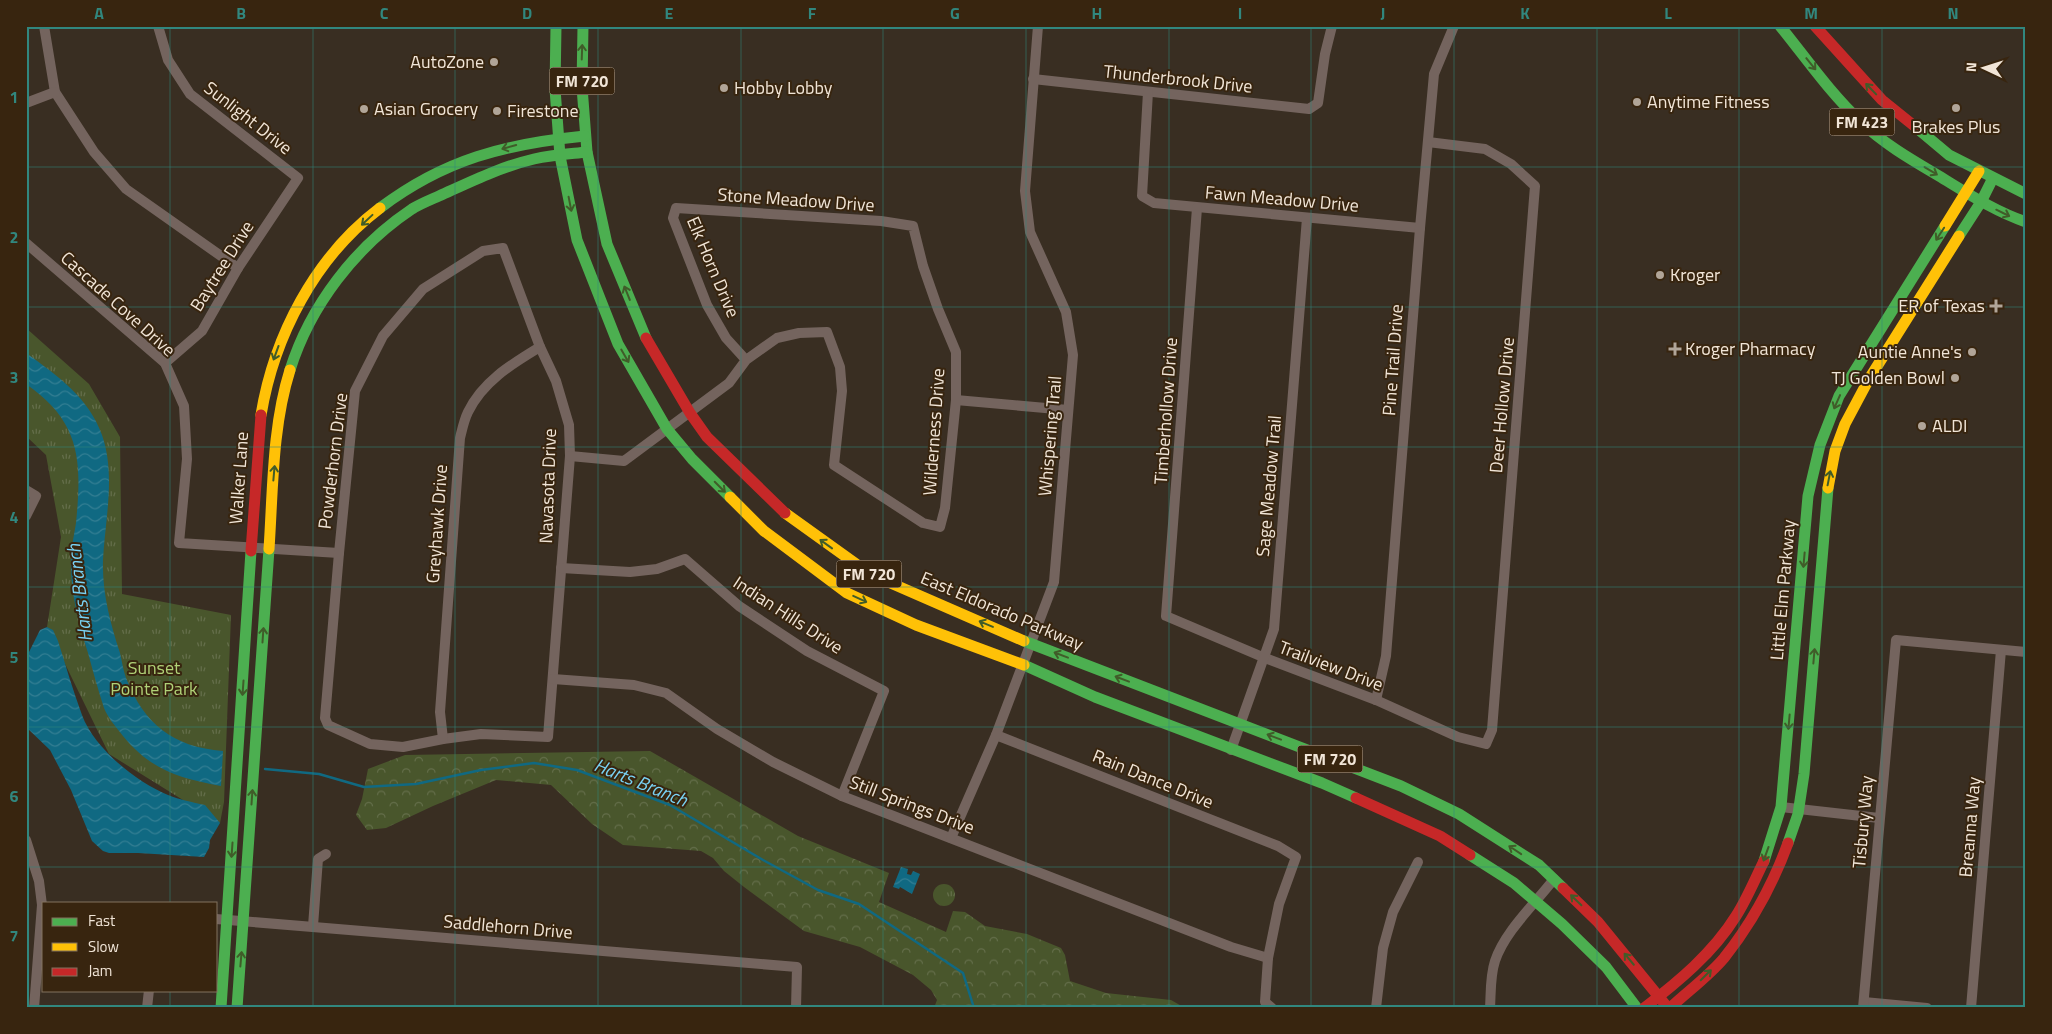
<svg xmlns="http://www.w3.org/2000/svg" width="2052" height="1034" viewBox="0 0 2052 1034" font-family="'Titillium Web',sans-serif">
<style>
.grass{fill:url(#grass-tufts)}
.forest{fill:url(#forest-crowns)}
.water{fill:url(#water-waves)}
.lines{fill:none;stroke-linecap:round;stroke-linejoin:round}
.stream{stroke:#106982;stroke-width:2.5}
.street{stroke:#74645e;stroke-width:10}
.fast{stroke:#4caf50;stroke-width:11}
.slow{stroke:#ffc107;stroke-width:11}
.jam{stroke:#c62828;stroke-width:11}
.oneway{stroke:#405c29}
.grid{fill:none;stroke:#31877e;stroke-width:1;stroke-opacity:0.55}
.poi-dot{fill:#b1a598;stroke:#38250f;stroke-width:2}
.labels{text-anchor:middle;stroke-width:4;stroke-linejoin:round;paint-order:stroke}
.shield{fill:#38250f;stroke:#baab9b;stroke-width:1}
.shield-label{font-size:16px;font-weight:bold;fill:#f1e5d7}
.poi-label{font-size:18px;fill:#f1e5d7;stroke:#38250f;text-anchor:start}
.street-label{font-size:18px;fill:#f1e5d7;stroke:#38250f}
.park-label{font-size:18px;fill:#b0d177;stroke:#38250f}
.water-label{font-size:19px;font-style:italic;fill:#79d2f4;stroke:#38250f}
.neatline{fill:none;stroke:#31877e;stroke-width:2}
.grid-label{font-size:16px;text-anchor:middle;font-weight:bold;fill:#31877e}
</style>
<defs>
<pattern id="grass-tufts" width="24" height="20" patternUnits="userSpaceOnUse" patternTransform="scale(1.25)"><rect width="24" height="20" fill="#49562c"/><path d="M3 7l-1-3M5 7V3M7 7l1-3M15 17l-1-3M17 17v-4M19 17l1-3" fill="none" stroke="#646e4a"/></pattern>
<pattern id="forest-crowns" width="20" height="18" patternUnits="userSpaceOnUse" patternTransform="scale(1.25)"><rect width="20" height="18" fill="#49562c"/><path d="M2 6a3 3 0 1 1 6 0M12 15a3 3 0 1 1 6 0" fill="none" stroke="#646e4a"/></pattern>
<pattern id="water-waves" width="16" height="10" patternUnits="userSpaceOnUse" patternTransform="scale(1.25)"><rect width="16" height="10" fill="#106982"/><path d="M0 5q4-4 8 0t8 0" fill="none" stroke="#337e93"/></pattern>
</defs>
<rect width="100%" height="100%" fill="#392e22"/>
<!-- grass -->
<g class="grass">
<polygon points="26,328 89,384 120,437 122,594 231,615 224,802 220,823 109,754 47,627 61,537 46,455 26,436"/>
<circle cx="944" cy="895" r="11"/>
</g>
<!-- forest -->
<polygon class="forest" points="650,751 798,836 889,873 879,902 946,932 953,911 965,912 985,926 1027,934 1061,948 1065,955 1070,981 1106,993 1171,1000 1185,1008 934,1008 937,1000 931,990 913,975 860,947 804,931 744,887 724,871 713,858 701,851 623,845 592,824 551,785 496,780 433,806 386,828 367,830 356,815 362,799 368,769 405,755"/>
<!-- water -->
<g class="water">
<path d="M26,353C58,376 89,398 102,435C116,475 105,520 103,560C102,592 110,622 120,653C122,661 123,670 126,678C144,724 173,747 223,751L221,786C178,778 151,770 123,736C116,727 108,718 104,708C98,690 93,671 88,653C79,624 70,592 71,561C71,548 74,536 76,523C82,461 81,422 26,384Z"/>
<path d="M47,627L53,630L58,641C66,666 73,691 82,715C94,748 136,782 168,795C180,800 192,802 205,805L220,823L210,840L209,848L204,857L138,853H109L103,851L92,841L71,790L50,750L26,727V658L40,630Z"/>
<polygon points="901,867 908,869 907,874 911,875 913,871 920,874 912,894 900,887 899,889 893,887"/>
</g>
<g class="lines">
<!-- stream -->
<polyline class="stream" points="265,769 319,774 364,787 416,784 481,770 534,763 577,770 670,805 763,860 818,890 859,904 963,973 974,1008"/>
<!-- street -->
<g class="street">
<polyline points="44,26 55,92 94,152 126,189 238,268"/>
<polyline points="158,26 168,60 190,94 298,178 238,268 202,331 165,363"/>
<polyline points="1033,79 1309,109 1318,103 1325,54 1332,26"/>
<polyline points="1148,92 1142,196 1154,203 1420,228"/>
<polyline points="26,103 55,92"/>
<polyline points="1197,208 1166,616 1265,658 1376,700 1458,737 1486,744 1492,730 1535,186 1511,164 1485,149 1428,142"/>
<polyline points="26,243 165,363 184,406 187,459 179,543 339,553"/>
<polygon points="503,248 540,347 556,381 569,425 570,456 548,737 481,734 443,739 403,747 370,744 328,725 325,718 339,553 355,391 383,336 423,289 483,251"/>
<polyline points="956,400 1068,410"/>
<polyline points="570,456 624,461 729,383 746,360 777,338 799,333 827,332 840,367 842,391 834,465 923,523 940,527 945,508 956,400 956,352 938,309 923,266 913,226 881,221 676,208 673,218 707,305 726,338 746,360"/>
<polyline points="26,490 36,496 26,516"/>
<polyline points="561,568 630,572 657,569 685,559 739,606 807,651 884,691 842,796"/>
<polyline points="553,679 634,685 666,693 717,729 773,762 842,796 1231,947 1268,958"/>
<polyline points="1376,700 1386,656 1420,228 1434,74 1454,26"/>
<polyline points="996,735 1278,846 1296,857 1279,904 1268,958 1265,1002 1272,1008"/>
<path d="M443,739L440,712L460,438C462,430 464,420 468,412C483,381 512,364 540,347"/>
<polyline points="1231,750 1274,629 1307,218"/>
<polyline points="1781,807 1879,818"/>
<polyline points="951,838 996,735 1054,582 1073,355 1066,312 1030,232 1025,191 1038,26"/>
<polyline points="26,840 39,881 42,905 34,1008"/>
<polyline points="216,919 797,967 796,1008"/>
<polyline points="313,926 318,859 326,854"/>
<polyline points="1864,1002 1927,1008"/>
<polyline points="147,1008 149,990"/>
<polyline points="1376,1008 1383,948 1393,912 1418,862"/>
<path d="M1490,1008C1491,992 1490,976 1495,961C1505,931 1535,904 1554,879"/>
<polyline points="1863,1008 1896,640 2026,652"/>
<polyline points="1971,1008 2001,650"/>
</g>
<!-- fast -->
<g class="fast">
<polyline points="556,26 555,89 560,156 577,240 618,344 667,429 692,459 730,497"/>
<polyline points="583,26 582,87 587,152 607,244 646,338"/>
<path d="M1780,26C1806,58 1830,93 1861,122C1884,144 1912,160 1939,176C1967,193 1994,211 2026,222"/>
<polyline points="1918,129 1949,155 2026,194"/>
<path d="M380,208C445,159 505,144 585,136"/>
<polyline points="1959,236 1981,202 1993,178"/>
<path d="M290,370C310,306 355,247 412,209C420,204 430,200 439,196C470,182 500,167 534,159C552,155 569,154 587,152"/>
<polyline points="1024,641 1401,786 1459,814 1539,865 1563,888"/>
<polyline points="1024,665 1095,697 1322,783 1356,798"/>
<polyline points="1788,843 1798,814 1804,774 1828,488"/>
<polyline points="1470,855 1514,883 1562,924 1606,967 1637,1008"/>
<polyline points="1764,861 1781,807 1808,496 1820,445 1839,396 1945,226"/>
<polyline points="221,1008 251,551"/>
<polyline points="237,1008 269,549"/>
</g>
<!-- slow -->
<g class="slow">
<polyline points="1945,226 1979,171"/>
<path d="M261,415C274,336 315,257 380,208"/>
<polyline points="1828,488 1835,451 1845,424 1869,379 1959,236"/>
<polyline points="730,497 764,531 847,593 916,625 1024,665"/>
<polyline points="785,513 870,574 1024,641"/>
<path d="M269,549C273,490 272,427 290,370"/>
</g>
<!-- jam -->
<g class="jam">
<polyline points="1815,26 1882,100 1918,129"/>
<polyline points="646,338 690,413 707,437 785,513"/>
<polyline points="251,551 261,415"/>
<polyline points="1356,798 1440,836 1470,855"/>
<polyline points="1563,888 1598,922 1668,1008"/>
<path d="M1644,1008C1678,982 1713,953 1736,916C1747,899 1755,879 1764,861"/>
<path d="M1670,1008C1687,992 1709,976 1724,958C1751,924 1773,884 1788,843"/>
</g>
</g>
<!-- one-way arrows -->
<defs><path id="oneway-shaft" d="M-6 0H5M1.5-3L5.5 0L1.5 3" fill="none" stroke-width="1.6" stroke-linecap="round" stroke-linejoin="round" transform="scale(1.25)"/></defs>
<g class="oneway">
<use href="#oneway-shaft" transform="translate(582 52) rotate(-88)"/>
<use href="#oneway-shaft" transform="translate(1811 64) rotate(51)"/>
<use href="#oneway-shaft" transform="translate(1871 89) rotate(-134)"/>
<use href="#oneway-shaft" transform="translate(509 147) rotate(164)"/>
<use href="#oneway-shaft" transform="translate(1931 171) rotate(31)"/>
<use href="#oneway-shaft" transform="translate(570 204) rotate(79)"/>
<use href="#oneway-shaft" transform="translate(2003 213) rotate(26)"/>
<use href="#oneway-shaft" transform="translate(367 220) rotate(137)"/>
<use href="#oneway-shaft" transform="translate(1940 234) rotate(123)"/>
<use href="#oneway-shaft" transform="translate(627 293) rotate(-112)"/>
<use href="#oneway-shaft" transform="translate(276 353) rotate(110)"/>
<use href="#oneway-shaft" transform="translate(625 356) rotate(60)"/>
<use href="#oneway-shaft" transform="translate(1837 402) rotate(114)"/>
<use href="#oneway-shaft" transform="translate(274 473) rotate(-85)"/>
<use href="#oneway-shaft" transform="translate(1829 478) rotate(-79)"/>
<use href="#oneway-shaft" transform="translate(720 487) rotate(45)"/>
<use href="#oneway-shaft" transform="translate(826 544) rotate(-144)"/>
<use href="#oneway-shaft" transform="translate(1804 560) rotate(95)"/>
<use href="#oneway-shaft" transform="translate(860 599) rotate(25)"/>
<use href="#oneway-shaft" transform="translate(986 624) rotate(-157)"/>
<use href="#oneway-shaft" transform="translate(263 635) rotate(-86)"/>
<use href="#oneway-shaft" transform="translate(1061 655) rotate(-159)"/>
<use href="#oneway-shaft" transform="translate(1814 656) rotate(-85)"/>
<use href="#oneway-shaft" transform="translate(1122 679) rotate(-159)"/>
<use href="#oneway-shaft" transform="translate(243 688) rotate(94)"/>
<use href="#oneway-shaft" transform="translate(1789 722) rotate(95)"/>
<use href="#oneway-shaft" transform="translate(1274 737) rotate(-159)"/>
<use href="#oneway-shaft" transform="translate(252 797) rotate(-86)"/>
<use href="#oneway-shaft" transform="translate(232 850) rotate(94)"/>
<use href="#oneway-shaft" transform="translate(1515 850) rotate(-146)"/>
<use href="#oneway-shaft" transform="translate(1766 854) rotate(110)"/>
<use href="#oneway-shaft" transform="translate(1576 900) rotate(-136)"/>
<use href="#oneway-shaft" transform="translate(241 959) rotate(-85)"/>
<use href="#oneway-shaft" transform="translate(1629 959) rotate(-130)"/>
<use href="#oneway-shaft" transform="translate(1706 975) rotate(-45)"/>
</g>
<!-- grid -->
<path class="grid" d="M170,26V903M313,26V1008M455,26V1008M598,26V1008M741,26V1008M883,26V1008M1026,26V1008M1169,26V1008M1311,26V1008M1454,26V1008M1597,26V1008M1739,26V1008M1882,26V1008M26,167H2026M26,307H2026M26,447H2026M26,587H2026M26,727H2026M26,867H2026M170,990V1008"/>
<!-- markers -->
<g class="poi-dot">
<circle cx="494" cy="62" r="5"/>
<circle cx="724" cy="88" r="5"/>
<circle cx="1637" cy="102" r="5"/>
<circle cx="1956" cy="108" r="5"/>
<circle cx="364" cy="109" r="5"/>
<circle cx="497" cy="111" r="5"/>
<circle cx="1660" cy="275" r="5"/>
<path d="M1993.5 298.5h5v5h5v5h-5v5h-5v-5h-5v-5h5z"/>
<path d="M1672.5 341.5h5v5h5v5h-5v5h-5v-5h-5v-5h5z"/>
<circle cx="1972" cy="352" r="5"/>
<circle cx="1955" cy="378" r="5"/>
<circle cx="1922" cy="426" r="5"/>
</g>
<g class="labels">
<!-- shield labels -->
<g class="shield">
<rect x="549.5" y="67.5" width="65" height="27" rx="4"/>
<rect x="1829.5" y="108.5" width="65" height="27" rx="4"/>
<rect x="836.5" y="560.5" width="65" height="27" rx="4"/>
<rect x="1297.5" y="745.5" width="65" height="27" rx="4"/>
</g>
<g class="shield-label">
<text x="582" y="87">FM 720</text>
<text x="1862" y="128">FM 423</text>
<text x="869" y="580">FM 720</text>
<text x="1330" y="765">FM 720</text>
</g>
<!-- poi labels -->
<g class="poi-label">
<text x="484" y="68" text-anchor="end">AutoZone</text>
<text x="734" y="94">Hobby Lobby</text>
<text x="1647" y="108">Anytime Fitness</text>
<text x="374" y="115">Asian Grocery</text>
<text x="507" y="117">Firestone</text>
<text x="1956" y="133" text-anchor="middle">Brakes Plus</text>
<text x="1670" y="281">Kroger</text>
<text x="1985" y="312" text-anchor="end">ER of Texas</text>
<text x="1685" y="355">Kroger Pharmacy</text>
<text x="1962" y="358" text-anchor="end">Auntie Anne's</text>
<text x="1945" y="384" text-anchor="end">TJ Golden Bowl</text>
<text x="1932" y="432">ALDI</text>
</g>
<!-- street labels -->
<g class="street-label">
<text transform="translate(1178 79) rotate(6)" y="6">Thunderbrook Drive</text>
<text transform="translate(248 118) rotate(38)" y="6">Sunlight Drive</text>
<text transform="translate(1282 199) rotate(5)" y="6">Fawn Meadow Drive</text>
<text transform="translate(796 200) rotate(4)" y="6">Stone Meadow Drive</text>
<text transform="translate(222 266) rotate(-58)" y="6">Baytree Drive</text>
<text transform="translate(713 267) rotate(67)" y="6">Elk Horn Drive</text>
<text transform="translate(118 304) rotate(42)" y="6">Cascade Cove Drive</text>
<text transform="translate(1393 360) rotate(-86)" y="6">Pine Trail Drive</text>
<text transform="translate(1502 405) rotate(-85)" y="6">Deer Hollow Drive</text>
<text transform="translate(1166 411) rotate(-86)" y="6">Timberhollow Drive</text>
<text transform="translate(934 432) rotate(-86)" y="6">Wilderness Drive</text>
<text transform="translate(1050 436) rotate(-85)" y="6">Whispering Trail</text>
<text transform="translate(333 461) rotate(-83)" y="6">Powderhorn Drive</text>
<text transform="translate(239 478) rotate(-86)" y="6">Walker Lane</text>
<text transform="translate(548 486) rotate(-88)" y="6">Navasota Drive</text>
<text transform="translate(1269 486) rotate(-85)" y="6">Sage Meadow Trail</text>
<text transform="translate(437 524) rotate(-86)" y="6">Greyhawk Drive</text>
<text transform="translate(1783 590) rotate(-85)" y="6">Little Elm Parkway</text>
<text transform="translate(1002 611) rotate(23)" y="6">East Eldorado Parkway</text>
<text transform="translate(788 615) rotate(33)" y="6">Indian Hills Drive</text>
<text transform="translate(1331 666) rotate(21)" y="6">Trailview Drive</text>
<text transform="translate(1153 779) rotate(22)" y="6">Rain Dance Drive</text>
<text transform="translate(912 805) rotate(21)" y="6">Still Springs Drive</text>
<text transform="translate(1863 822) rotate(-85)" y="6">Tisbury Way</text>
<text transform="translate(1970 827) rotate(-85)" y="6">Breanna Way</text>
<text transform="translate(508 927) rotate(5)" y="6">Saddlehorn Drive</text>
</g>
<!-- park labels -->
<g class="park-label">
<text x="154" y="674">Sunset<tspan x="154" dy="21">Pointe Park</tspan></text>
</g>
<!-- water labels -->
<g class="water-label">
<text transform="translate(79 593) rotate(-97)" y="7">Harts Branch</text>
<text transform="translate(641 782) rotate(22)" y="7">Harts Branch</text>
</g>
</g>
<!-- border -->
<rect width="2052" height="1034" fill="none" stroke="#38250f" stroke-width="55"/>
<!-- legend -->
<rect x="42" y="902" width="175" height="90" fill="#38250f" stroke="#82725f"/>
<rect x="52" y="918" width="25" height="8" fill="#4caf50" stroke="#82725f"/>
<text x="88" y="926" font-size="15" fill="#f1e5d7">Fast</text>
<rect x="52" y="943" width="25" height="8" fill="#ffc107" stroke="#82725f"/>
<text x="88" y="952" font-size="15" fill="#f1e5d7">Slow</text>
<rect x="52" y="968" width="25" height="8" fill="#c62828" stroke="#82725f"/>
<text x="88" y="976" font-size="15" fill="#f1e5d7">Jam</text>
<!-- north arrow -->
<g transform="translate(1984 68) rotate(274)" stroke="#38250f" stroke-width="4" paint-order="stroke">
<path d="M0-4L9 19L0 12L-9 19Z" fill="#f1e5d7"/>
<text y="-8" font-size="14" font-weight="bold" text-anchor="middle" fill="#f1e5d7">N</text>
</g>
<rect x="28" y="28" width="1996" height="978" class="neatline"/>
<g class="grid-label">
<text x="99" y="19">A</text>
<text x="241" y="19">B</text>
<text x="384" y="19">C</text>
<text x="527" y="19">D</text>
<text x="669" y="19">E</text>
<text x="812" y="19">F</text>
<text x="955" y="19">G</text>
<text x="1097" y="19">H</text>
<text x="1240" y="19">I</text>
<text x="1383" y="19">J</text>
<text x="1525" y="19">K</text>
<text x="1668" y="19">L</text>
<text x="1811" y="19">M</text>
<text x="1953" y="19">N</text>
<text x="14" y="103">1</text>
<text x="14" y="243">2</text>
<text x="14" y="383">3</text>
<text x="14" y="523">4</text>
<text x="14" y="663">5</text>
<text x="14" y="802">6</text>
<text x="14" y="942">7</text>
</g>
</svg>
